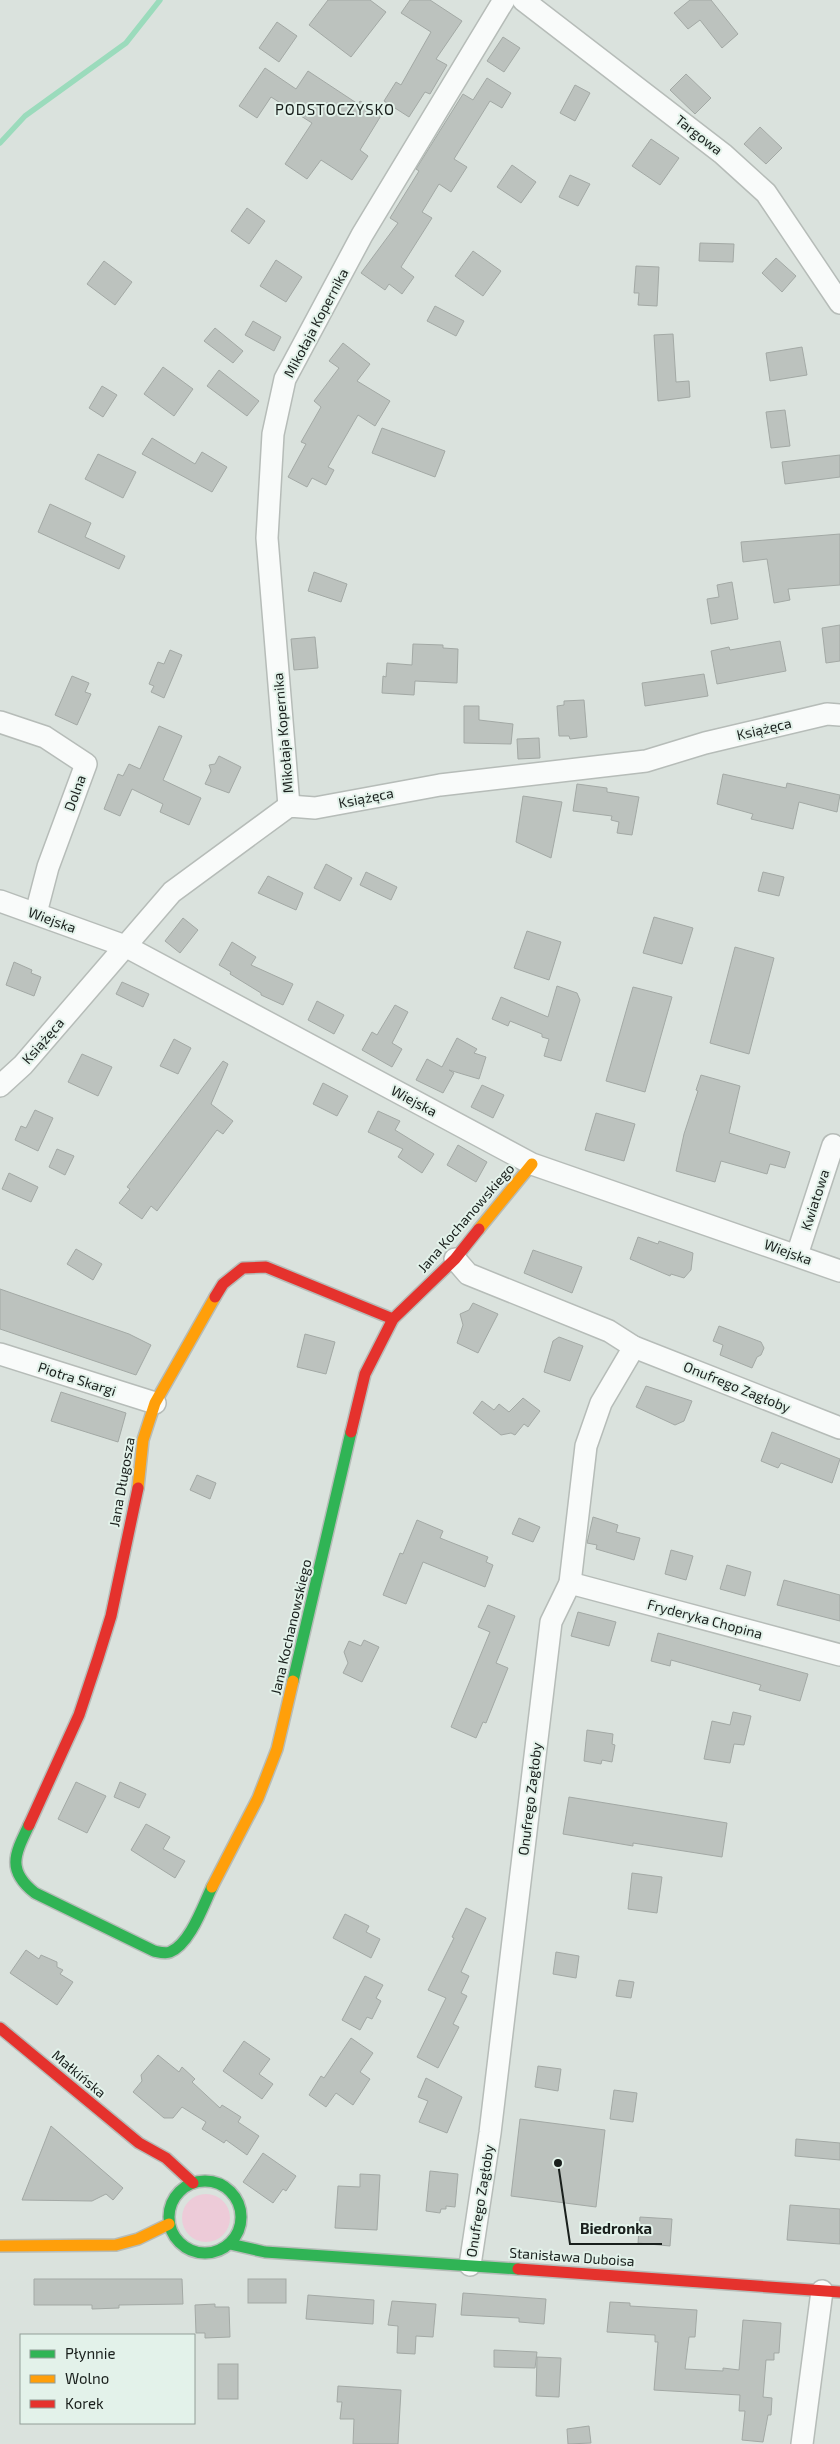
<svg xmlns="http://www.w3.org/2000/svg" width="840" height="2444" viewBox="0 0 840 2444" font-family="'Exo 2',sans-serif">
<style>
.green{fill:#edcbd8}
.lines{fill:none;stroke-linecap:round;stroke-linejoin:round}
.stream{stroke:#9bdbbc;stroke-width:5.5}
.building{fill:#bcc2be;stroke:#a3a9a5}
.street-casing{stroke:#b6bcb8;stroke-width:24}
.fast-casing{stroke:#b6bcb8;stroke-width:14}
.slow-casing{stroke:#b6bcb8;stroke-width:14}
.jam-casing{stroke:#b6bcb8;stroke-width:14}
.street{stroke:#f9fbfa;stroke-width:21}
.fast{stroke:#30b455;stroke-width:11}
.slow{stroke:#ff9f0a;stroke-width:11}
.jam{stroke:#e5322d;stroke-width:11}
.labels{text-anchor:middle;stroke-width:4;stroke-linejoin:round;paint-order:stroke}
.street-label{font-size:14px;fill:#191f1c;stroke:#e3f2ea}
.neighbourhood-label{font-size:15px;letter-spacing:1px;fill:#191f1c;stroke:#e3f2ea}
.leader{fill:none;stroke:#191f1c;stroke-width:2}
.callout-dot{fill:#191f1c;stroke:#e3f2ea;stroke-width:2}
.callout-label{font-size:15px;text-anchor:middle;font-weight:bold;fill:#191f1c;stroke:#e3f2ea;stroke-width:4;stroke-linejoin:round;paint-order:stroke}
</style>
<rect width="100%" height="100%" fill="#dae2dd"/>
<!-- green -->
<circle class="green" cx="206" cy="2218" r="24"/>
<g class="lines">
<!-- stream -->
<polyline class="stream" points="0,143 25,116 126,43 160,0"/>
</g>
<!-- building -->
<g class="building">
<polygon points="328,0 370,0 386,12 351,57 309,25"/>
<polygon points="410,0 430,0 462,21 436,59 447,65 430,94 425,92 409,117 384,101 396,82 401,85 431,32 401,13"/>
<polygon points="690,0 711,0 738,34 722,48 700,20 688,29 674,13"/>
<polygon points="277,22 297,36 279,62 259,48"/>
<polygon points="503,37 520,48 504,72 487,61"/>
<polygon points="265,68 296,89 308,71 358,104 360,101 382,114 360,150 368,156 352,180 321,160 307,179 285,164 312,123 271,97 257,118 239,106"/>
<polygon points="686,74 711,98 695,114 670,90"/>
<polygon points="487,78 511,93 502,108 490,101 454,159 467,167 451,192 439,184 422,212 432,218 401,267 414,277 402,294 389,284 385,290 361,273 398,223 390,218 419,171 416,169 463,94 473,100"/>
<polygon points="575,85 590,93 575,121 560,113"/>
<polygon points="760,127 782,148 766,164 744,144"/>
<polygon points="651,139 679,158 660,185 632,166"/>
<polygon points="512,165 536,182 521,203 497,187"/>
<polygon points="570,175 590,184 578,206 559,197"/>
<polygon points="247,208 265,221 249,244 231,231"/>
<polygon points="700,243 734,244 733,262 699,261"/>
<polygon points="473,251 501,271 483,296 455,276"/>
<polygon points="776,258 796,276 782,292 762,273"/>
<polygon points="276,260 302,277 286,302 260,286"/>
<polygon points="104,261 132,282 115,305 87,284"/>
<polygon points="636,266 659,267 657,306 638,305 639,293 634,293"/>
<polygon points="435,306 464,321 456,336 427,321"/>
<polygon points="253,321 281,337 274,351 245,335"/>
<polygon points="215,328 243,351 233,363 204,341"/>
<polygon points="673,334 676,382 689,381 690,397 658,401 654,335"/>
<polygon points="343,343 370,364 357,381 390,401 375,426 358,415 328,467 334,470 326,485 312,478 307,487 288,477 306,444 301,442 321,407 314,401 339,368 329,361"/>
<polygon points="802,347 807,375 770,381 766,353"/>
<polygon points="163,367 193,389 174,416 144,394"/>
<polygon points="219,370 259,401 247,416 207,386"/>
<polygon points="102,386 117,395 103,417 89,408"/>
<polygon points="785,410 790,446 771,448 766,412"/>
<polygon points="382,428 445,451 435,477 372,453"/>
<polygon points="152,438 195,464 202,452 227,467 212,492 142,454"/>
<polygon points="98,454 136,472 123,498 85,479"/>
<polygon points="840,455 840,477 785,484 782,462"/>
<polygon points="50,504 91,523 85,537 125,556 119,569 38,532"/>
<polygon points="840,534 840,585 788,589 790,600 774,603 767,559 743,562 741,542"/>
<polygon points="314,572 347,584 341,602 308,591"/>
<polygon points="732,582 738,619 711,624 707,599 719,597 717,585"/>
<polygon points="840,625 840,661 826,663 822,628"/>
<polygon points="315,637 318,668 294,670 291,639"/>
<polygon points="780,641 786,671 717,684 711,651 729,647 730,650"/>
<polygon points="413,644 443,645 443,648 458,649 457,683 415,681 414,695 382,693 383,676 386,677 387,663 412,665"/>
<polygon points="170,650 182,655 164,698 151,692 154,686 149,684 158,662 164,664"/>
<polygon points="704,674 708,696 645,706 642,683"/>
<polygon points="72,676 89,683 85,692 91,694 77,725 55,715"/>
<polygon points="584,700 587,737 570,739 569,736 559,736 557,706 564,705 564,701"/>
<polygon points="464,706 479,706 479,720 513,724 511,744 464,743"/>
<polygon points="159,726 182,736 163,780 201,798 189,825 160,812 163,804 132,789 120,816 104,809 118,774 123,776 129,764 140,769"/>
<polygon points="539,738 540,758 518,759 517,739"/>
<polygon points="219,756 241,767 229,793 205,784 211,771 209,765 215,764"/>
<polygon points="723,774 786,788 787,783 840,795 837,812 799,802 793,829 751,819 753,814 717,804"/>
<polygon points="577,784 607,788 607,792 639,797 632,835 617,833 619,822 611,820 612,816 573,811"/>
<polygon points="523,796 562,802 551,858 516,842"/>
<polygon points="326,864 352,878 340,901 314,888"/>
<polygon points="366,872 397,887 391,900 360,885"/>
<polygon points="763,872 784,877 779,896 758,891"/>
<polygon points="268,876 303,893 296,910 258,893"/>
<polygon points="654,917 693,928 682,964 643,953"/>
<polygon points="183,918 198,930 180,953 165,941"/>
<polygon points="527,931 561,942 549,980 514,968"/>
<polygon points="232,942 256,957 251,965 293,984 283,1005 261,995 261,993 230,974 231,972 219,965"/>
<polygon points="735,947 774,958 749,1054 710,1043"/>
<polygon points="14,962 32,970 31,973 41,977 34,996 6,985"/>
<polygon points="122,982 149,994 143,1007 116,994"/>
<polygon points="557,986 577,993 580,1000 561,1061 544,1056 549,1039 542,1037 542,1034 510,1021 508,1026 492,1019 501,997 548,1017"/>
<polygon points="633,987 672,997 645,1092 606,1081"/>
<polygon points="317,1001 344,1015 334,1034 308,1020"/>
<polygon points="395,1005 408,1012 392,1043 402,1049 392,1067 362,1050 372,1032 377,1035"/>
<polygon points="457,1038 477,1049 474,1053 486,1057 479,1079 449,1070 454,1073 443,1093 416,1080 427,1059 442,1067"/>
<polygon points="174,1039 191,1048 178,1074 160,1066"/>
<polygon points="82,1054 112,1067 98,1096 68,1082"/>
<polygon points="223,1061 228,1064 211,1104 233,1121 223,1134 217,1130 157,1211 151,1206 142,1219 119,1203 130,1189 127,1187"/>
<polygon points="701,1075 740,1086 729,1133 790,1152 785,1168 770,1164 767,1174 721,1161 715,1182 676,1171 684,1134 698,1091 696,1090"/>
<polygon points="323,1083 348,1096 337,1116 313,1104"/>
<polygon points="482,1085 504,1095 493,1118 471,1107"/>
<polygon points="35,1110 53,1118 38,1151 15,1140 21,1126 26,1128"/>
<polygon points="378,1111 400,1121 395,1130 434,1154 422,1173 398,1157 403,1149 368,1132"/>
<polygon points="596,1113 635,1124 624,1161 585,1150"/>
<polygon points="458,1145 487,1162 476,1182 447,1165"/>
<polygon points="57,1149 74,1156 65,1175 49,1167"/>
<polygon points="9,1173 38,1187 31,1202 2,1189"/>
<polygon points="638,1237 658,1244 659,1241 693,1253 691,1270 684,1278 671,1274 670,1276 630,1259"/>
<polygon points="76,1249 102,1264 93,1280 67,1264"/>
<polygon points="533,1250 582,1267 572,1293 524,1273"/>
<polygon points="0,1289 129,1334 151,1345 136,1375 0,1329"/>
<polygon points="473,1303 498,1314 478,1353 457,1343 463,1325 460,1314 469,1310"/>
<polygon points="719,1326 761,1342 764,1348 761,1355 757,1357 752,1368 720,1355 723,1345 713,1341"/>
<polygon points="305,1334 335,1342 326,1374 297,1367"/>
<polygon points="559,1337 583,1346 570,1381 544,1372 553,1341"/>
<polygon points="646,1386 692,1401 684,1421 675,1425 636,1407"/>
<polygon points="61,1392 126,1413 118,1442 51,1421"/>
<polygon points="523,1398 540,1411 528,1427 524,1424 515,1435 511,1433 501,1435 473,1413 482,1401 494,1410 499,1404 509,1412"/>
<polygon points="772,1432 840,1459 832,1483 781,1463 778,1468 761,1461"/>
<polygon points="197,1475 216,1483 210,1499 190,1490"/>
<polygon points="593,1517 618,1525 616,1532 640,1538 634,1560 596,1549 597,1545 587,1543"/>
<polygon points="519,1518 540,1527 533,1542 512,1534"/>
<polygon points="417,1520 443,1531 440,1538 488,1557 486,1562 493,1565 485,1587 423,1562 406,1604 383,1595 400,1553 403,1554"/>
<polygon points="671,1550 693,1556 686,1580 665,1574"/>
<polygon points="727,1565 751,1572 745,1596 720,1589"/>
<polygon points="784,1580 840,1595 840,1621 777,1605"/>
<polygon points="488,1605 515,1616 496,1663 508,1668 486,1723 483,1722 476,1738 451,1727 490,1632 478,1627"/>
<polygon points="578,1612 616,1622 609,1646 571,1636"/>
<polygon points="658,1633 808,1674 800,1701 759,1690 761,1685 671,1660 670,1666 651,1661"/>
<polygon points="364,1640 379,1647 362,1682 343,1673 348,1663 344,1652 349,1641 361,1646"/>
<polygon points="733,1712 751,1716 744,1745 734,1744 730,1763 704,1759 712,1721 730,1725"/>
<polygon points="587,1730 613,1734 612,1744 615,1745 612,1762 602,1760 601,1764 584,1761"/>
<polygon points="76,1782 106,1796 87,1833 58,1819"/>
<polygon points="120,1782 146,1794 139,1808 114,1797"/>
<polygon points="569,1797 727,1823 722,1857 633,1843 633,1846 563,1834"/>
<polygon points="146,1824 170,1837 163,1849 185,1861 175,1878 131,1850"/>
<polygon points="632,1873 662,1877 657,1913 628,1909"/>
<polygon points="466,1908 486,1918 461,1972 469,1976 461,1993 467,1996 453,2024 459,2027 438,2068 417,2057 446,1998 428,1990 454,1938 452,1937"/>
<polygon points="345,1914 369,1926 366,1932 380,1939 371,1958 333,1938"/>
<polygon points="26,1950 39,1959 41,1955 57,1962 57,1967 63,1970 60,1974 73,1982 57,2005 10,1973"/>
<polygon points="556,1952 579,1956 576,1978 553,1974"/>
<polygon points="365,1976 383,1985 376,1998 381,2001 372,2019 367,2017 360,2030 342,2020"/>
<polygon points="619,1980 634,1982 631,1998 616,1996"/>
<polygon points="351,2038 373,2053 360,2072 370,2079 353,2105 336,2093 326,2107 309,2095 321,2076 324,2078"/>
<polygon points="244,2041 270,2059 259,2074 273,2084 262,2099 223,2071"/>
<polygon points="158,2055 179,2072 182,2067 195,2079 192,2082 220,2108 222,2105 241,2117 238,2122 259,2136 247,2155 226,2140 224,2143 202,2129 206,2122 182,2107 173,2118 164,2118 133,2092 142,2081 141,2075"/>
<polygon points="538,2066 561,2069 558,2091 535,2087"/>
<polygon points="426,2078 462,2097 447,2133 419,2122 428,2101 418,2097"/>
<polygon points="614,2090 637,2093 633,2122 610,2119"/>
<polygon points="520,2119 605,2130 596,2207 511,2196"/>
<polygon points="51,2126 123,2188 113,2200 106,2194 92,2201 22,2200"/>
<polygon points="796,2139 840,2143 840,2160 795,2156"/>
<polygon points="263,2153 296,2176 286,2191 283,2189 273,2203 243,2182"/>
<polygon points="430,2171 458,2174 455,2207 446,2206 446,2209 441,2209 440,2213 426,2211"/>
<polygon points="360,2174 380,2175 377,2230 335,2228 338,2186 360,2187"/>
<polygon points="790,2205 840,2209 840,2244 787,2240"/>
<polygon points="640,2217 672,2219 670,2246 638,2243"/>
<polygon points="34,2279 182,2279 183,2304 119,2305 119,2308 92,2309 92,2305 34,2305"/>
<rect x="248" y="2279" width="38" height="24"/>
<polygon points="463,2293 546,2299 544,2324 519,2322 519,2318 461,2315"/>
<polygon points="308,2295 374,2300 373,2324 306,2319"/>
<polygon points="392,2301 436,2304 433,2337 416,2336 415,2354 397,2353 398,2326 388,2325"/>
<polygon points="610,2302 630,2303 630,2306 697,2310 695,2337 689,2337 685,2369 723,2371 723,2368 739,2370 743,2320 781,2323 779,2353 774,2353 774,2360 766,2360 763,2397 772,2398 771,2415 768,2415 763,2442 742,2440 745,2411 739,2411 740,2395 654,2390 658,2342 655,2342 655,2335 607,2332"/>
<polygon points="215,2304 215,2307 229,2307 230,2337 205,2338 205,2333 196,2333 195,2305"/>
<polygon points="494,2350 537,2352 535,2368 494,2367"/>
<polygon points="537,2357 561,2358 559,2397 536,2396"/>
<rect x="218" y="2364" width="20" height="35"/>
<polygon points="338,2386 401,2390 398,2444 353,2444 354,2419 340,2419 342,2402 337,2402"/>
<polygon points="589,2426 591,2443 568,2444 567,2429"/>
</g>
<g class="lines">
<defs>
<g id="street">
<polyline points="523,0 723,154 766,193 840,303"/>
<polyline points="0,722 45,737 86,764 48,867 36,913"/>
<polyline points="289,806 267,538 273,434 285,379 362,235 504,0"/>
<polyline points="0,901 125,946 532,1164 840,1271"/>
<polyline points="0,1086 23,1065 172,892 289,806 315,808 440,785 646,761 705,743 827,714 840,715"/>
<polyline points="797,1255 833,1145"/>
<polyline points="455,1259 468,1274 609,1331 634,1347 840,1428"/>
<polyline points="0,1354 155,1403"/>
<polyline points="570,1583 840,1655"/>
<polyline points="470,2265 490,2133 551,1622 570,1583 586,1446 601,1403 634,1347"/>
<polyline points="802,2444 822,2291"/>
</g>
<g id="fast">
<polyline points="293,1681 351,1432"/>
<path d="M29,1825C15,1854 6,1870 35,1893L154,1951C159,1952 165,1954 170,1952C190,1944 203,1906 212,1887"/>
<circle cx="205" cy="2217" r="36"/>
<polyline points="230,2244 265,2252 518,2269"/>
</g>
<g id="slow">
<polyline points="479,1229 532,1164"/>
<polyline points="138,1488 143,1440 155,1403 215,1297"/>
<polyline points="212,1887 258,1798 277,1749 293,1681"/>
<polyline points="0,2246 116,2245 138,2239 169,2224"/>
</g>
<g id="jam">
<polyline points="215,1297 223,1284 243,1268 266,1267 393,1319"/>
<polyline points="351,1432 365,1374 393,1319 455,1259 479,1229"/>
<polyline points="29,1825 79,1715 98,1658 111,1616 138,1488"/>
<polyline points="0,2028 139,2143 166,2158 193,2183"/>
<polyline points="518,2269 840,2292"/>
</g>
</defs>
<!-- street casing -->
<use href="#street" class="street-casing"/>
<!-- fast casing -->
<use href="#fast" class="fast-casing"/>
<!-- slow casing -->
<use href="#slow" class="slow-casing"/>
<!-- jam casing -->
<use href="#jam" class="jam-casing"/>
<!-- street -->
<use href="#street" class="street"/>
<!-- fast -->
<use href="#fast" class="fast"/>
<!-- slow -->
<use href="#slow" class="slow"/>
<!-- jam -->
<use href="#jam" class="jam"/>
</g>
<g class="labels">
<!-- street labels -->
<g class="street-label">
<text transform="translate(699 135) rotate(38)" y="5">Targowa</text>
<text transform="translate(316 323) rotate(-62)" y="5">Mikołaja Kopernika</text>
<text transform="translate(764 729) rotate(-13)" y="5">Książęca</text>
<text transform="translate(283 733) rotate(-95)" y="5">Mikołaja Kopernika</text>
<text transform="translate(75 793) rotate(-70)" y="5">Dolna</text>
<text transform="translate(366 798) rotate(-11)" y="5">Książęca</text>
<text transform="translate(52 920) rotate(20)" y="5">Wiejska</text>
<text transform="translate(43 1041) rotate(-49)" y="5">Książęca</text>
<text transform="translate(414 1101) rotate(28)" y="5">Wiejska</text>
<text transform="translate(815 1200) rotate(-72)" y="5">Kwiatowa</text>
<text transform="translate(466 1218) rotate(-49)" y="5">Jana Kochanowskiego</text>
<text transform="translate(788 1252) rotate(20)" y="5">Wiejska</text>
<text transform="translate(77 1379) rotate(18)" y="5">Piotra Skargi</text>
<text transform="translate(737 1387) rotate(22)" y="5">Onufrego Zagłoby</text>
<text transform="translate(122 1482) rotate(-80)" y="5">Jana Długosza</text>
<text transform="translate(705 1619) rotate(15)" y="5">Fryderyka Chopina</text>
<text transform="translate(291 1627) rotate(-77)" y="5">Jana Kochanowskiego</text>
<text transform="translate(530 1799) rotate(-83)" y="5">Onufrego Zagłoby</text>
<text transform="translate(79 2074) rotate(40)" y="5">Małkińska</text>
<text transform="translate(480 2201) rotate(-81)" y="5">Onufrego Zagłoby</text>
<text transform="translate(572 2257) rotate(4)" y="5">Stanisława Duboisa</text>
</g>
<!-- neighbourhood labels -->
<g class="neighbourhood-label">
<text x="335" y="115">PODSTOCZYSKO</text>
</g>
</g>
<!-- callouts -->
<path class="leader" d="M558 2163L570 2244H662"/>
<circle class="callout-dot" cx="558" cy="2163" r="5"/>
<g class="callout-label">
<text x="616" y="2234">Biedronka</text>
</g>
<!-- legend -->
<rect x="20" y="2334" width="175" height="90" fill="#e3f2ea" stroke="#929e98"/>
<rect x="30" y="2350" width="25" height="8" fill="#30b455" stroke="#929e98"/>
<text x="65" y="2359" font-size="15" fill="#191f1c">Płynnie</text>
<rect x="30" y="2375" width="25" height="8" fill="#ff9f0a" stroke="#929e98"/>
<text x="65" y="2384" font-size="15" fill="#191f1c">Wolno</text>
<rect x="30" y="2400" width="25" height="8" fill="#e5322d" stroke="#929e98"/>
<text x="65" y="2409" font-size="15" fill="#191f1c">Korek</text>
</svg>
